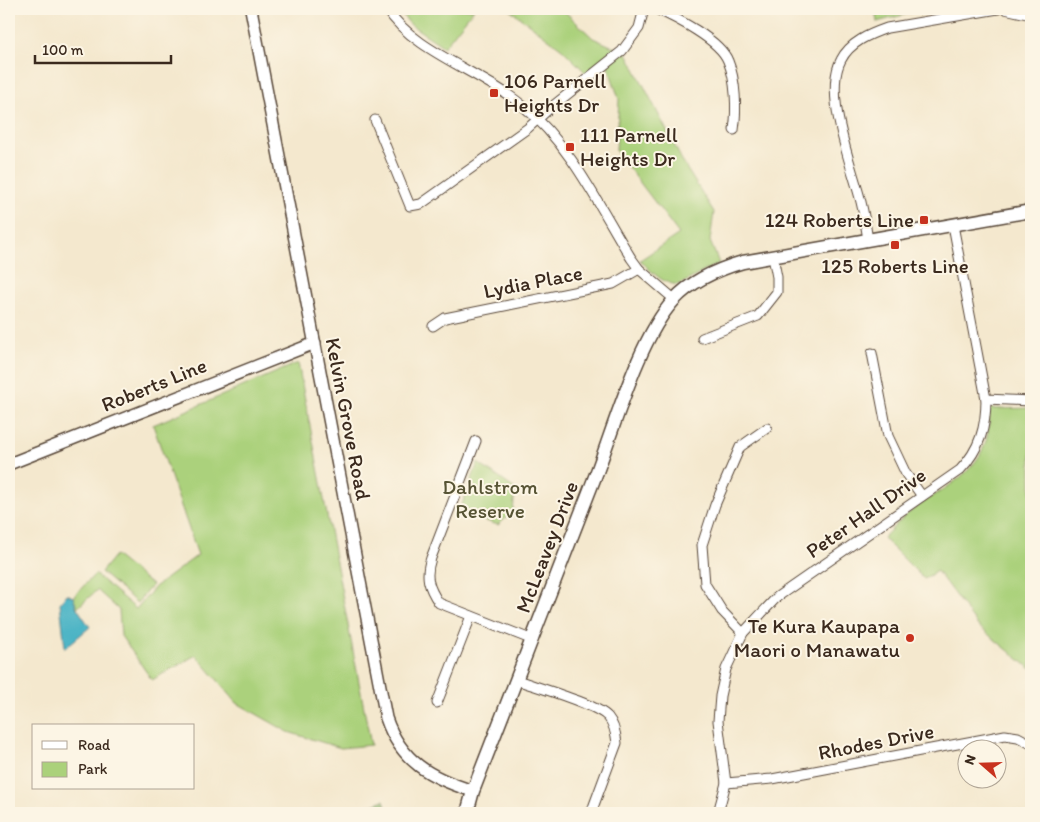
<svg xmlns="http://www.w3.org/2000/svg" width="1040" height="822" viewBox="0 0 1040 822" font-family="Itim,sans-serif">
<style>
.green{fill:#abd17b;stroke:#737e4c}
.forest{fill:#88b36b;stroke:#626e44}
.water{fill:#48b3c5;stroke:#426e72}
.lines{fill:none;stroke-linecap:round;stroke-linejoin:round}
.minor-casing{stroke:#574638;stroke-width:11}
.tertiary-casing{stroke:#574638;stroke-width:14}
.secondary-casing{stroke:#574638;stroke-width:15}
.minor{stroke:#fff;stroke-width:9}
.tertiary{stroke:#fff;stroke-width:11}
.secondary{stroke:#fff;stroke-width:12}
.poi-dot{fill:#c8321e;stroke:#fcf5e5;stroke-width:2}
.labels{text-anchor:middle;stroke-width:4;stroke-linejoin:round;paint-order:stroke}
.poi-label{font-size:21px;fill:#3b2a1e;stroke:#fcf5e5;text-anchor:start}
.street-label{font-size:21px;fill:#3b2a1e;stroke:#fcf5e5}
.park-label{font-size:21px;fill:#575435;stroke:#fcf5e5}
</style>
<rect width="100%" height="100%" fill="#fcf5e5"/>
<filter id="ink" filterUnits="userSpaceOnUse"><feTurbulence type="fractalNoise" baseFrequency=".02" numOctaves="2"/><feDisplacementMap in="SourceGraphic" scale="10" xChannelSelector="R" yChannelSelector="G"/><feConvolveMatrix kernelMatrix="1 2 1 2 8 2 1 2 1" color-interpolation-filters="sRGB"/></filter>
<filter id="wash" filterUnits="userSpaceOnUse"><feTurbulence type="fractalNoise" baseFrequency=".0096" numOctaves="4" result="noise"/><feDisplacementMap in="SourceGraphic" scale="20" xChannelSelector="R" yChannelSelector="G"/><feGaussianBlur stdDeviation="1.12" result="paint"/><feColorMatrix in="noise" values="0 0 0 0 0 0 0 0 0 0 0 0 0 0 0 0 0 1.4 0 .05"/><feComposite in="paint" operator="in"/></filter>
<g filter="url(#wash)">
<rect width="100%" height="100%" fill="#f4e8ce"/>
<!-- green -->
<g class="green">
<polygon points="397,9 474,9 444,47 411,25"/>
<path d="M509,9H562L593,38L627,53L685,166L714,212L710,241L719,263L681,284C665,287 651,271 640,260L679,234L616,151L619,99L607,63L590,77L562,49Z"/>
<polygon points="875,9 918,9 918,11 877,22"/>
<polygon points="298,363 371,745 341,748 288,732 237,703 196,655 152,680 121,636 119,610 97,590 77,608 73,597 95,574 136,609 156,586 198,555 153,425"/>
<path d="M1031,408V669L978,626L937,571L924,579L883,538C890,531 897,523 905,516C946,483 993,473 989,409Z"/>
<polygon points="478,463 515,489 513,512 498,525 459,512"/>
<polygon points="115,555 152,585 137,603 101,572"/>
</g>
<!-- forest -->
<polygon class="forest" points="384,800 388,812 350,813"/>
<!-- water -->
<polygon class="water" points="67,594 73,597 77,608 90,627 65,648 60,603"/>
</g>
<g filter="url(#ink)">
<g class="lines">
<defs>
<g id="minor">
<path d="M387,9C414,52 483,72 523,106C571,145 599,206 631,258L639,269L674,299"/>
<path d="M656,9C676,18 720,40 728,61C736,80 737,110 734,130"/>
<polyline points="1005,9 1031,15"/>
<polyline points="375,120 410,206 421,204 528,128 549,109 622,51 639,28 644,9"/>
<path d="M868,240C866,227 864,214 861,202C852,166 823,94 841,60C850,42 870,34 887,28L998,9"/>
<polyline points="433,326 445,318 613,284 639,269"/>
<polyline points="702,338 758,316 777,292 777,277 773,257"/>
<polyline points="872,353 888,436 906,474 922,496"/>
<polyline points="986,399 1031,401"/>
<path d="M476,441L431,558C425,576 428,587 439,603L533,640"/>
<polyline points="743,633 722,611 705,584 702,545 715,505 740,447 767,428"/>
<path d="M517,680C536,687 597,704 608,717C614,724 616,734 617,743L591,813"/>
<polyline points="437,703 471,616"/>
<polyline points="726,783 772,779 1005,735 1018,737 1031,744"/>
<path d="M718,813L726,783L718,721L720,696L726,669L743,633L777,597L960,470C980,449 986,427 986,399L953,225"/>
</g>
<g id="tertiary">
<path d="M251,9L386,718C401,762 431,778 473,791"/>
<polyline points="9,464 315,343"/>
</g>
<path id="secondary" d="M467,813L473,791C515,683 557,576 598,469C616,421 640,337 674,300C691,281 719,269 743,262L1031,211"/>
</defs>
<!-- minor casing -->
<use href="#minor" class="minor-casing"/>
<!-- tertiary casing -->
<use href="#tertiary" class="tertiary-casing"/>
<!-- secondary casing -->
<use href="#secondary" class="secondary-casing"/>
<!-- minor -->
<use href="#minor" class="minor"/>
<!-- tertiary -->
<use href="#tertiary" class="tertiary"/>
<!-- secondary -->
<use href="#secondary" class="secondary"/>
</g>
</g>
<!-- markers -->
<g class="poi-dot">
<rect x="489" y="88" width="10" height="10" rx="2.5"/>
<rect x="565" y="142" width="10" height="10" rx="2.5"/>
<rect x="919" y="215" width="10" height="10" rx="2.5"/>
<rect x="890" y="240" width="10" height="10" rx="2.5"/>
<circle cx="910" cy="638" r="5"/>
</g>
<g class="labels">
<!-- poi labels -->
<g class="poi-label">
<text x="504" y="88">106 Parnell<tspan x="504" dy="24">Heights Dr</tspan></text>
<text x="580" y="142">111 Parnell<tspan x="580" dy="24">Heights Dr</tspan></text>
<text x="914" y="227" text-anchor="end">124 Roberts Line</text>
<text x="895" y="273" text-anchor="middle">125 Roberts Line</text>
<text x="900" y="633" text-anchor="end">Te Kura Kaupapa<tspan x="900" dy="24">Maori o Manawatu</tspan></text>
</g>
<!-- street labels -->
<g class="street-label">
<text transform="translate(533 282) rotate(-11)" y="7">Lydia Place</text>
<text transform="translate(154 385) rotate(-22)" y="7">Roberts Line</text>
<text transform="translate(348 419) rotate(79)" y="7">Kelvin Grove Road</text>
<text transform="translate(866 513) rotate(-35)" y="7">Peter Hall Drive</text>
<text transform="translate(547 547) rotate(-69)" y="7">McLeavey Drive</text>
<text transform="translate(876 742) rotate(-11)" y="7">Rhodes Drive</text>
</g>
<!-- park labels -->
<g class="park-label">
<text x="490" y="494">Dahlstrom<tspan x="490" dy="24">Reserve</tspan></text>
</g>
</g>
<!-- margin -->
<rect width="1040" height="822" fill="none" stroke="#fcf5e5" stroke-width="30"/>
<!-- legend -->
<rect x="32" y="724" width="162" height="65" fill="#fcf5e5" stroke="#afa495"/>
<rect x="42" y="741" width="25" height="8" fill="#ffffff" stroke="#afa495"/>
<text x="78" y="750" font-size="15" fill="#3b2a1e">Road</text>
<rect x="42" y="762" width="25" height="15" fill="#abd17b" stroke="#afa495"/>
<text x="78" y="774" font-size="15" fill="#3b2a1e">Park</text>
<!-- north arrow -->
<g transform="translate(982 764) rotate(290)"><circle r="24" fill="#fcf5e5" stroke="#afa495"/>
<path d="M0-4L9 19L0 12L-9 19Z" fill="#c8321e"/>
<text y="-8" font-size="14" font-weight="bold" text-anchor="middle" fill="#3b2a1e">N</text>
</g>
<!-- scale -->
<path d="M35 55v8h136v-8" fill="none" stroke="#3b2a1e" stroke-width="2.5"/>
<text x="42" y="55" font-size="15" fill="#3b2a1e" stroke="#fcf5e5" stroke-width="4" paint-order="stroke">100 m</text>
</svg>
